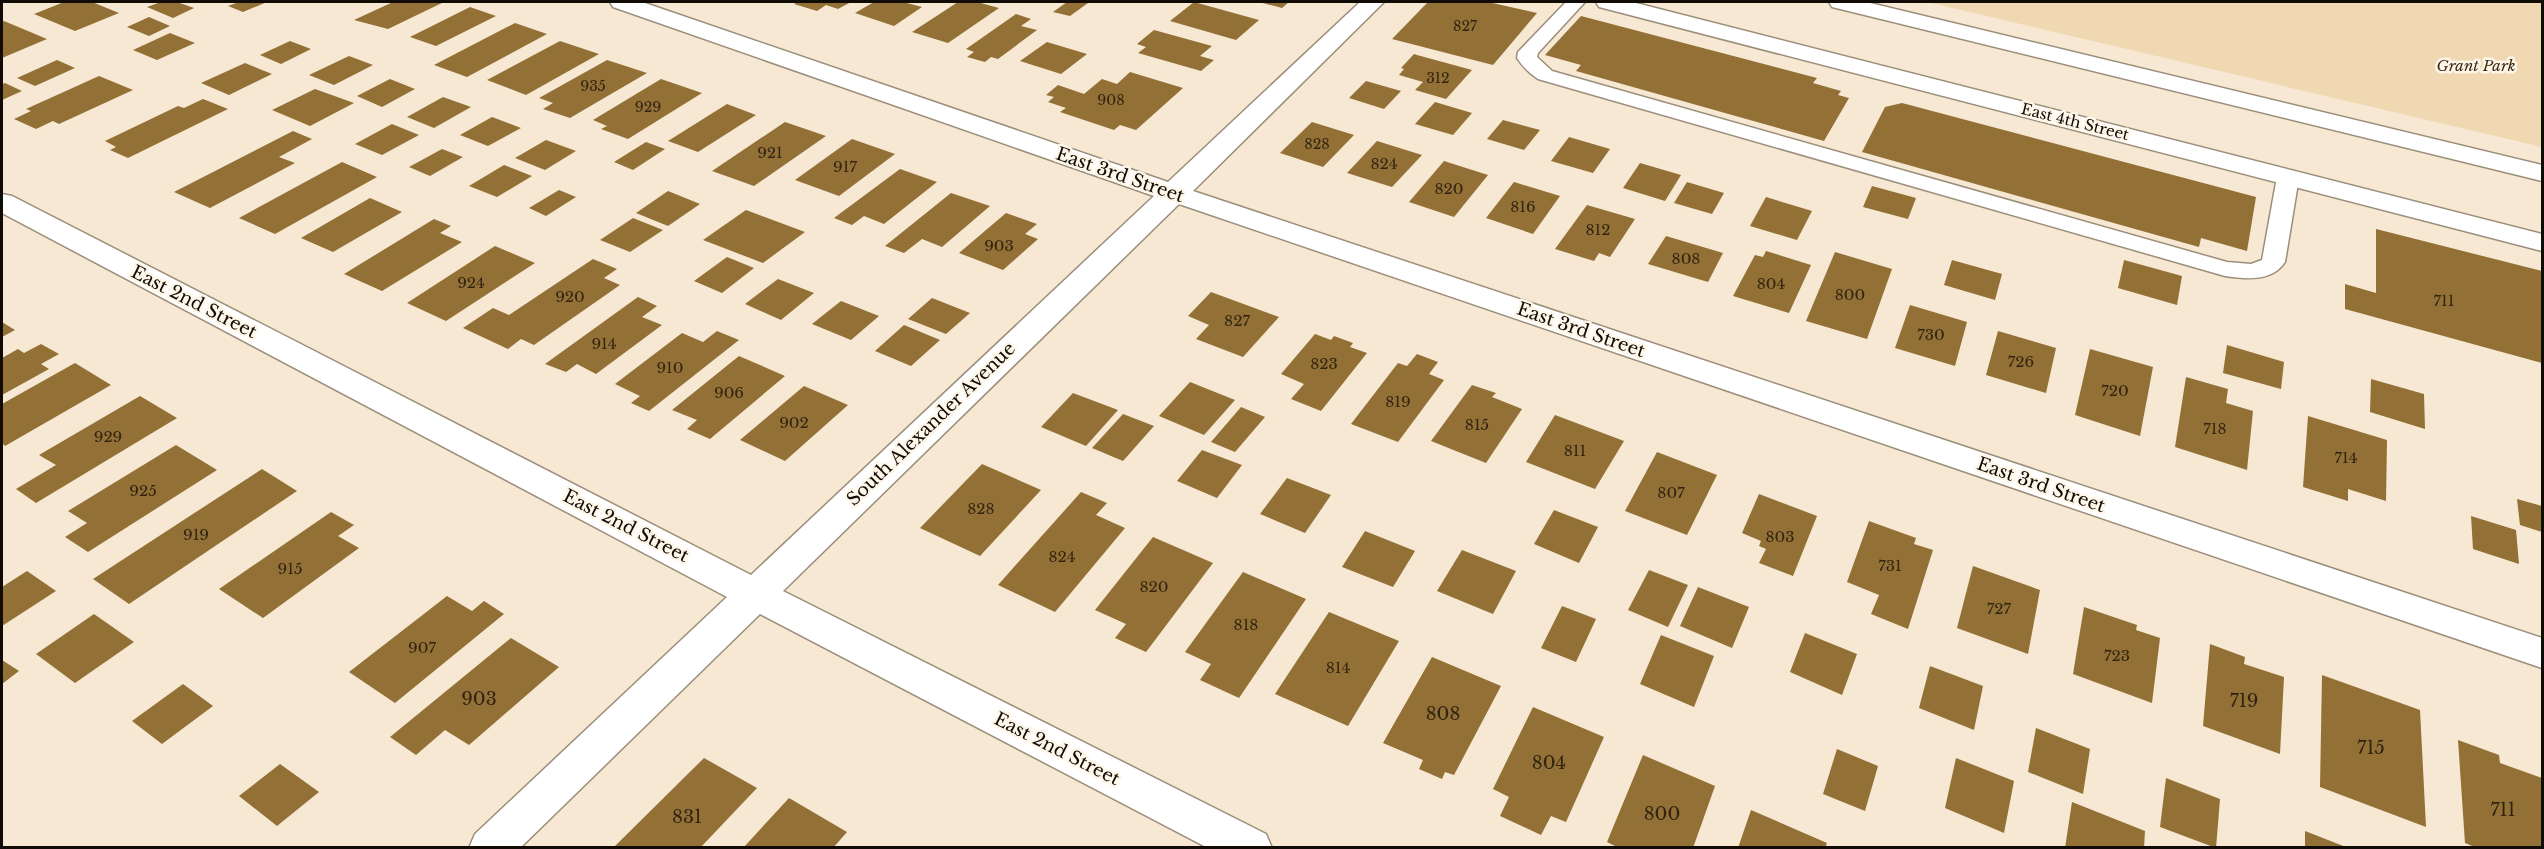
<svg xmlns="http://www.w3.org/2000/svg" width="2544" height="849" viewBox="0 0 2544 849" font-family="'Libre Baskerville',serif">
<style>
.green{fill:#f0d8b3}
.building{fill:#937036}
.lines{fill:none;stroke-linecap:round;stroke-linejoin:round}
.lane-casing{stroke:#9b8e7a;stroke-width:3}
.street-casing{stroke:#9b8e7a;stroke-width:3}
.secondary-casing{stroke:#9b8e7a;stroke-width:3}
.lane{fill:#fff;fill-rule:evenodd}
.street{fill:#fff;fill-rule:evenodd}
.secondary{fill:#fff;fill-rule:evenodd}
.labels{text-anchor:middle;stroke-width:5;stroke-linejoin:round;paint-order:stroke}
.far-number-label{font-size:14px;fill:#312411}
.far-park-label{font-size:15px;font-style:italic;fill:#39290e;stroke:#fef6e9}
.far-street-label{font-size:15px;fill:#100b05;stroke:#fef6e9}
.number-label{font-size:15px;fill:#312411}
.street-label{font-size:18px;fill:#100b05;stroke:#fef6e9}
.near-number-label{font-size:18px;fill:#312411}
</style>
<rect width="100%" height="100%" fill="#f6e8d2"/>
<!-- green -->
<polygon class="green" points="1927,2 2542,2 2542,147"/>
<!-- building -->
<g class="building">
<polygon points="64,2 92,2 119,13 75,31 34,14"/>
<polygon points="161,2 177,2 194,8 173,18 147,7"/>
<polygon points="239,2 267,2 243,12 228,6"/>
<polygon points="393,2 444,2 388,29 354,20"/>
<polygon points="798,2 851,2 838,9 826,5 817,11 794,4"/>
<polygon points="874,2 903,2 922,7 894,26 855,13"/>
<polygon points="958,2 977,2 999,8 948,43 912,32"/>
<polygon points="1067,2 1082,2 1088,3 1070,16 1053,12"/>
<polygon points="1194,2 1259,20 1236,40 1170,21"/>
<polygon points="1259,2 1289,2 1282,8"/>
<polygon points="1428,2 1488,2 1537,13 1493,65 1392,39"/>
<polygon points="470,7 496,16 436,46 410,37"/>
<polygon points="1016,14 1031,19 1021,26 1037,30 998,59 991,57 985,62 967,57 974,52 966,49"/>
<polygon points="1581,16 1817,78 1813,83 1841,91 1838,95 1849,98 1824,141 1576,71 1581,65 1545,55"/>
<polygon points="149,17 170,26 149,36 127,27"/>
<polygon points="4,21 47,39 2,58 2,22"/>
<polygon points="515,23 547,34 467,77 434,65"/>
<polygon points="1154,30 1212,46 1200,56 1214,60 1201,71 1138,53 1146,47 1137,44"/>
<polygon points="170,33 195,43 157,60 133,50"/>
<polygon points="290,41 311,49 281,64 260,55"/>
<polygon points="560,41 599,54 526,95 487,80"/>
<polygon points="1047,42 1087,54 1061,74 1020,61"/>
<polygon points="1414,54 1417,55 1472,70 1446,99 1415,90 1423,82 1399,75 1404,69 1401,68"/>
<polygon points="349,56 373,65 334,85 309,75"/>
<polygon points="57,60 75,68 35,86 17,78"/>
<polygon points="607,60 647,73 570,118 543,109 553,103 539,98"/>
<polygon points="245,63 272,74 229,95 201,83"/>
<polygon points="1130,72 1183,88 1136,130 1120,125 1114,130 1060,112 1066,108 1048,102 1054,97 1046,95 1058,85 1084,94 1102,79 1117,84"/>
<polygon points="99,76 133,90 59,124 53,121 36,129 14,119 31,111 26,109"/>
<polygon points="390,79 415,89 382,107 357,96"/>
<polygon points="661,79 702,93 628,139 601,129 607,126 593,120"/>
<polygon points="1366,81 1401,91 1384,109 1349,98"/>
<polygon points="5,83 22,91 2,100 2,84"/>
<polygon points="315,89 354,103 310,126 272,110"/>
<polygon points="443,97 471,107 434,128 407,117"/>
<polygon points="203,99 228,109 128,158 110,150 116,147 105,141 178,106 184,108"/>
<polygon points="1435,102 1472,113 1453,135 1415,124"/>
<polygon points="1902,103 2256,197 2247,251 2201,238 2199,247 1862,152 1885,107"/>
<polygon points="727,104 756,115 698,152 668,141"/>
<polygon points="492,117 521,128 488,146 460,135"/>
<polygon points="1503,120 1540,130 1524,150 1487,139"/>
<polygon points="785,122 826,136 754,186 712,171"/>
<polygon points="1312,122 1354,135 1323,167 1280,153"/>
<polygon points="392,124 419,135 382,155 355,144"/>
<polygon points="293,131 312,139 279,157 295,163 210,208 174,192"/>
<polygon points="1569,137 1610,149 1593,173 1551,161"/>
<polygon points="852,139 895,154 839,196 795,180"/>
<polygon points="546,140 576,151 545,170 515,158"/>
<polygon points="1377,141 1422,155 1392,187 1347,173"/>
<polygon points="646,142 665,149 633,170 614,162"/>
<polygon points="442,149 463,157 430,176 409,167"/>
<polygon points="1444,161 1488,175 1454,217 1409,202"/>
<polygon points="342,162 377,177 275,234 239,218"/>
<polygon points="1640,163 1681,175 1665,201 1623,188"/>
<polygon points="504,165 532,176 497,197 469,186"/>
<polygon points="900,169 937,182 884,224 864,216 852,225 834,218"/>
<polygon points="1514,182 1560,196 1533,234 1486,218"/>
<polygon points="1687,182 1724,193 1712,214 1674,203"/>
<polygon points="1872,186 1916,198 1908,219 1863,207"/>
<polygon points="559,190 576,197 546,216 529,208"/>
<polygon points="668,191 700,204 668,226 636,213"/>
<polygon points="951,193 990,206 942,247 922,239 904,253 885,246"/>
<polygon points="1766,197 1812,211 1797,240 1750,226"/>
<polygon points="370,198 402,212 333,252 301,238"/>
<polygon points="1587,205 1635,219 1610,257 1599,253 1594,261 1555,249"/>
<polygon points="746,210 805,232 763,263 703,240"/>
<polygon points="1006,213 1037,224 1025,234 1038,239 1003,270 959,253"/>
<polygon points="633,218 663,230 630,252 600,240"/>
<polygon points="434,219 451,226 440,233 462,242 382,291 344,274"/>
<polygon points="2376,229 2542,271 2542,363 2345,309 2345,284 2376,293"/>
<polygon points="1666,236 1723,253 1708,282 1648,264"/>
<polygon points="495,246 535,263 446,321 407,303"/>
<polygon points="1766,251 1811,265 1789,313 1733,296 1755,255 1763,257"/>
<polygon points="1835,252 1892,269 1867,339 1806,321"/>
<polygon points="727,257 754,268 722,293 694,281"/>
<polygon points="593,259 617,269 604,278 620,285 534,345 521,339 508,349 463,328 493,308 509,315"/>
<polygon points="1952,260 2002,274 1995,300 1944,285"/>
<polygon points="2124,260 2182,276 2177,305 2118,288"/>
<polygon points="778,279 814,293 781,320 745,304"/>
<polygon points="1211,292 1279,317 1243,357 1196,339 1209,325 1188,316"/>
<polygon points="638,297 657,306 642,317 662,325 596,374 577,364 566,372 545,364"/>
<polygon points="932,298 970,313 946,334 908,319"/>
<polygon points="841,301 879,316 851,340 812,324"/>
<polygon points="1910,305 1967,322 1955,366 1895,348"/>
<polygon points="2,322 15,330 2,337"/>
<polygon points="904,325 940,340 911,366 875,351"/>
<polygon points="717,331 739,340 649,411 631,403 640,396 615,384 682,333 703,342"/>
<polygon points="1998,331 2056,348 2046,393 1986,375"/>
<polygon points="1315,334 1331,340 1334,336 1353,343 1350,347 1367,353 1321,411 1291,399 1304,384 1281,374"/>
<polygon points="41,344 59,354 41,364 49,369 2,395 2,358 18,349 24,353"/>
<polygon points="2227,345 2284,362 2281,389 2223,373"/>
<polygon points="2090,349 2153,367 2140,436 2075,415"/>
<polygon points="1417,354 1438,362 1429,374 1444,380 1398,442 1351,424 1398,363 1407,366"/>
<polygon points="739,356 785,376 710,439 687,429 697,420 672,410"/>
<polygon points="75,363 111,385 5,446 2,443 2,404"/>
<polygon points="2186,377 2228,389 2226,403 2253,411 2247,470 2175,447"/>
<polygon points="2371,379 2424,394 2425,429 2370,412"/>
<polygon points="1190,382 1235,400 1204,435 1159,416"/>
<polygon points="1472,385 1496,393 1492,397 1522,409 1486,463 1431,441"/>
<polygon points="804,386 848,405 785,461 740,440"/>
<polygon points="1073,393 1118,410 1086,446 1041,427"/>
<polygon points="140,396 177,418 36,503 16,489 56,465 39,455"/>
<polygon points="1241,407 1265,417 1235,452 1211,442"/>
<polygon points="1123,414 1154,426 1123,461 1092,448"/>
<polygon points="1555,415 1624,441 1595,489 1526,462"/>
<polygon points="2308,416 2387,440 2386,501 2348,489 2348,501 2303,487"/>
<polygon points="176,445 217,470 88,552 65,537 87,523 68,511"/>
<polygon points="1202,450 1242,465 1217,498 1177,481"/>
<polygon points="1657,452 1717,475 1687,535 1625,511"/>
<polygon points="982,464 1041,490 980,556 920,528"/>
<polygon points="262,469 297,491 129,604 93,579"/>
<polygon points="1287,478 1331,495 1305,533 1260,514"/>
<polygon points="1081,492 1107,503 1096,515 1125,528 1055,612 998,585"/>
<polygon points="1759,494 1817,516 1793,576 1759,563 1766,549 1759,546 1761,541 1742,533"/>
<polygon points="2517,499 2542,506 2542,532 2520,525"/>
<polygon points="1554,510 1598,527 1579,563 1534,544"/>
<polygon points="331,512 354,525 338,536 359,548 263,618 219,589"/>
<polygon points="2471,516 2516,530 2519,564 2473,549"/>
<polygon points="1869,521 1916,538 1914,544 1933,550 1908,629 1871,614 1879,595 1847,582"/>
<polygon points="1365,531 1415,551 1393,587 1342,567"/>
<polygon points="1153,537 1213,563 1146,652 1115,638 1126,624 1095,610"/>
<polygon points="1462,550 1516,571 1493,614 1437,591"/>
<polygon points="1973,566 2040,590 2028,654 1957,628"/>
<polygon points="1649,570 1688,585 1668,627 1628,610"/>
<polygon points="27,571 56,591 2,626 2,587"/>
<polygon points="1243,572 1306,599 1239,698 1200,680 1211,664 1185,652"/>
<polygon points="1698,587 1749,607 1732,648 1680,626"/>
<polygon points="447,596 472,611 484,601 504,614 395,703 349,672"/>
<polygon points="1562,606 1596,619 1576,662 1541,648"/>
<polygon points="2084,607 2137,625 2136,630 2160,638 2152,703 2073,674"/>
<polygon points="1329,612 1399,641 1348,726 1275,694"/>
<polygon points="94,614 134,642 75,683 36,654"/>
<polygon points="1805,633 1857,654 1842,695 1790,672"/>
<polygon points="1661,635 1714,656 1694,707 1640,684"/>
<polygon points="511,638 559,667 469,745 445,730 416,755 390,737"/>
<polygon points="2210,644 2245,657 2244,664 2284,677 2280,754 2203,726"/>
<polygon points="1432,657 1501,686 1454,775 1445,772 1442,779 1419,769 1423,760 1383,743"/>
<polygon points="2,660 19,671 2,684"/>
<polygon points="1930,666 1983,686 1974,730 1919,708"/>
<polygon points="2322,675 2420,710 2426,827 2320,787"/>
<polygon points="183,684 213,706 162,744 132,721"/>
<polygon points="1533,707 1604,737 1566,822 1551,816 1541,835 1500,816 1509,797 1493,789"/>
<polygon points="2036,728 2090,749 2083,794 2028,772"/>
<polygon points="2458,740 2499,755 2500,763 2542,778 2542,848 2477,848 2465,843"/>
<polygon points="1837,749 1878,766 1865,811 1823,794"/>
<polygon points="1643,755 1715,786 1693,848 1619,848 1607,842"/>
<polygon points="704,758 757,788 700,848 618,848 615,846"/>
<polygon points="1956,758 2014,781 2004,833 1945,808"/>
<polygon points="280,764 319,792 277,826 239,796"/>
<polygon points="2166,778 2220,799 2216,848 2160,827"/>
<polygon points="789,798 847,832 833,848 743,848"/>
<polygon points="2072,802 2145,831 2144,848 2065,848"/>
<polygon points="1751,810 1827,843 1825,848 1738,848"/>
<polygon points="2305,831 2346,847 2346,848 2305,848"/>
</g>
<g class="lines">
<defs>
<path id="lane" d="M1566,2H1585L1538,53L1537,57L1552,71L2227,262L2251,264L2262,260L2277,177L2280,172L2288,170L2296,172L2299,177L2285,262C2272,282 2246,279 2225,276L1538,79C1529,73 1523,67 1517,58L1518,52Z"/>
<polygon id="street" points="610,2 642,2 1168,182 1360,2 1384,2 1193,191 2542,638 2542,668 1179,204 783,591 1266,834 1272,848 1208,848 760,614 520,848 469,848 475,834 727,597 2,213 2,194 12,196 751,575 1154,196 613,7"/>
<g id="secondary">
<polygon points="1596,2 1632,2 2542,234 2542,251 1599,7"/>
<polygon points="1829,2 1866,2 2542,165 2542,181 1832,7"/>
</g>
</defs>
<!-- lane casing -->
<use href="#lane" class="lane-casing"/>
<!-- street casing -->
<use href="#street" class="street-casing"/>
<!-- secondary casing -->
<use href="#secondary" class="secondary-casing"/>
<!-- lane -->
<use href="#lane" class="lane"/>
<!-- street -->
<use href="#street" class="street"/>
<!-- secondary -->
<use href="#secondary" class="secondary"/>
</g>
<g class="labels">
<!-- far-number labels -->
<g class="far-number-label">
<text x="1465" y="31">827</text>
<text x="1438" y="83">312</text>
<text x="593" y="91">935</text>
<text x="1111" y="105">908</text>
<text x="648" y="112">929</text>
<text x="1317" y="149">828</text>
</g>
<!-- far-park labels -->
<g class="far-park-label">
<text x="2476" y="71">Grant Park</text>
</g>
<!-- far-street labels -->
<g class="far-street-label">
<text transform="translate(2075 122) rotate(14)" y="5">East 4th Street</text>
</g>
<!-- number labels -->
<g class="number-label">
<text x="770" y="158">921</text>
<text x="1384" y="169">824</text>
<text x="845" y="172">917</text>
<text x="1449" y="194">820</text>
<text x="1523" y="212">816</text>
<text x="1598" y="235">812</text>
<text x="999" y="251">903</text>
<text x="1686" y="264">808</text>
<text x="471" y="288">924</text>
<text x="1771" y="289">804</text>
<text x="1850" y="300">800</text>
<text x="570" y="302">920</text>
<text x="2444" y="306">711</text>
<text x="1237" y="326">827</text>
<text x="1931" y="340">730</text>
<text x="604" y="349">914</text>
<text x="2021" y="367">726</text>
<text x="1324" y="369">823</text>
<text x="670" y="373">910</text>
<text x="2115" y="396">720</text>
<text x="729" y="398">906</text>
<text x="1398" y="407">819</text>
<text x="794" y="428">902</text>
<text x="1477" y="430">815</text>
<text x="2215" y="434">718</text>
<text x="108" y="442">929</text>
<text x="1575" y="456">811</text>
<text x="2346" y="463">714</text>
<text x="143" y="496">925</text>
<text x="1671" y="498">807</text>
<text x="981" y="514">828</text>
<text x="196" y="540">919</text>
<text x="1780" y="542">803</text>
<text x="1062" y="562">824</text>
<text x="1890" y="571">731</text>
<text x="290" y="574">915</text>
<text x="1154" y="592">820</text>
<text x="1999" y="614">727</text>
<text x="1246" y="630">818</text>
<text x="422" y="653">907</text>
<text x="2117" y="661">723</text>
<text x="1338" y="673">814</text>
</g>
<!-- street labels -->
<g class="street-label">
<text transform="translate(1120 175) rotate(19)" y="6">East 3rd Street</text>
<text transform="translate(194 302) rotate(27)" y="6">East 2nd Street</text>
<text transform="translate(1581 330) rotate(19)" y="6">East 3rd Street</text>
<text transform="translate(931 424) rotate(-44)" y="6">South Alexander Avenue</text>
<text transform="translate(2041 485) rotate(19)" y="6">East 3rd Street</text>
<text transform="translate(626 526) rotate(27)" y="6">East 2nd Street</text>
<text transform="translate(1057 749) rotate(27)" y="6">East 2nd Street</text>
</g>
<!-- near-number labels -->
<g class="near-number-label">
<text x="479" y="705">903</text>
<text x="2244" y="707">719</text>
<text x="1443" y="720">808</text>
<text x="2371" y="754">715</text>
<text x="1549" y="769">804</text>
<text x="2503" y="816">711</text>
<text x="1662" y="820">800</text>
<text x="687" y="823">831</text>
</g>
</g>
<!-- border -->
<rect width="2544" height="849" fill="none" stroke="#100b05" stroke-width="6"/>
</svg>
